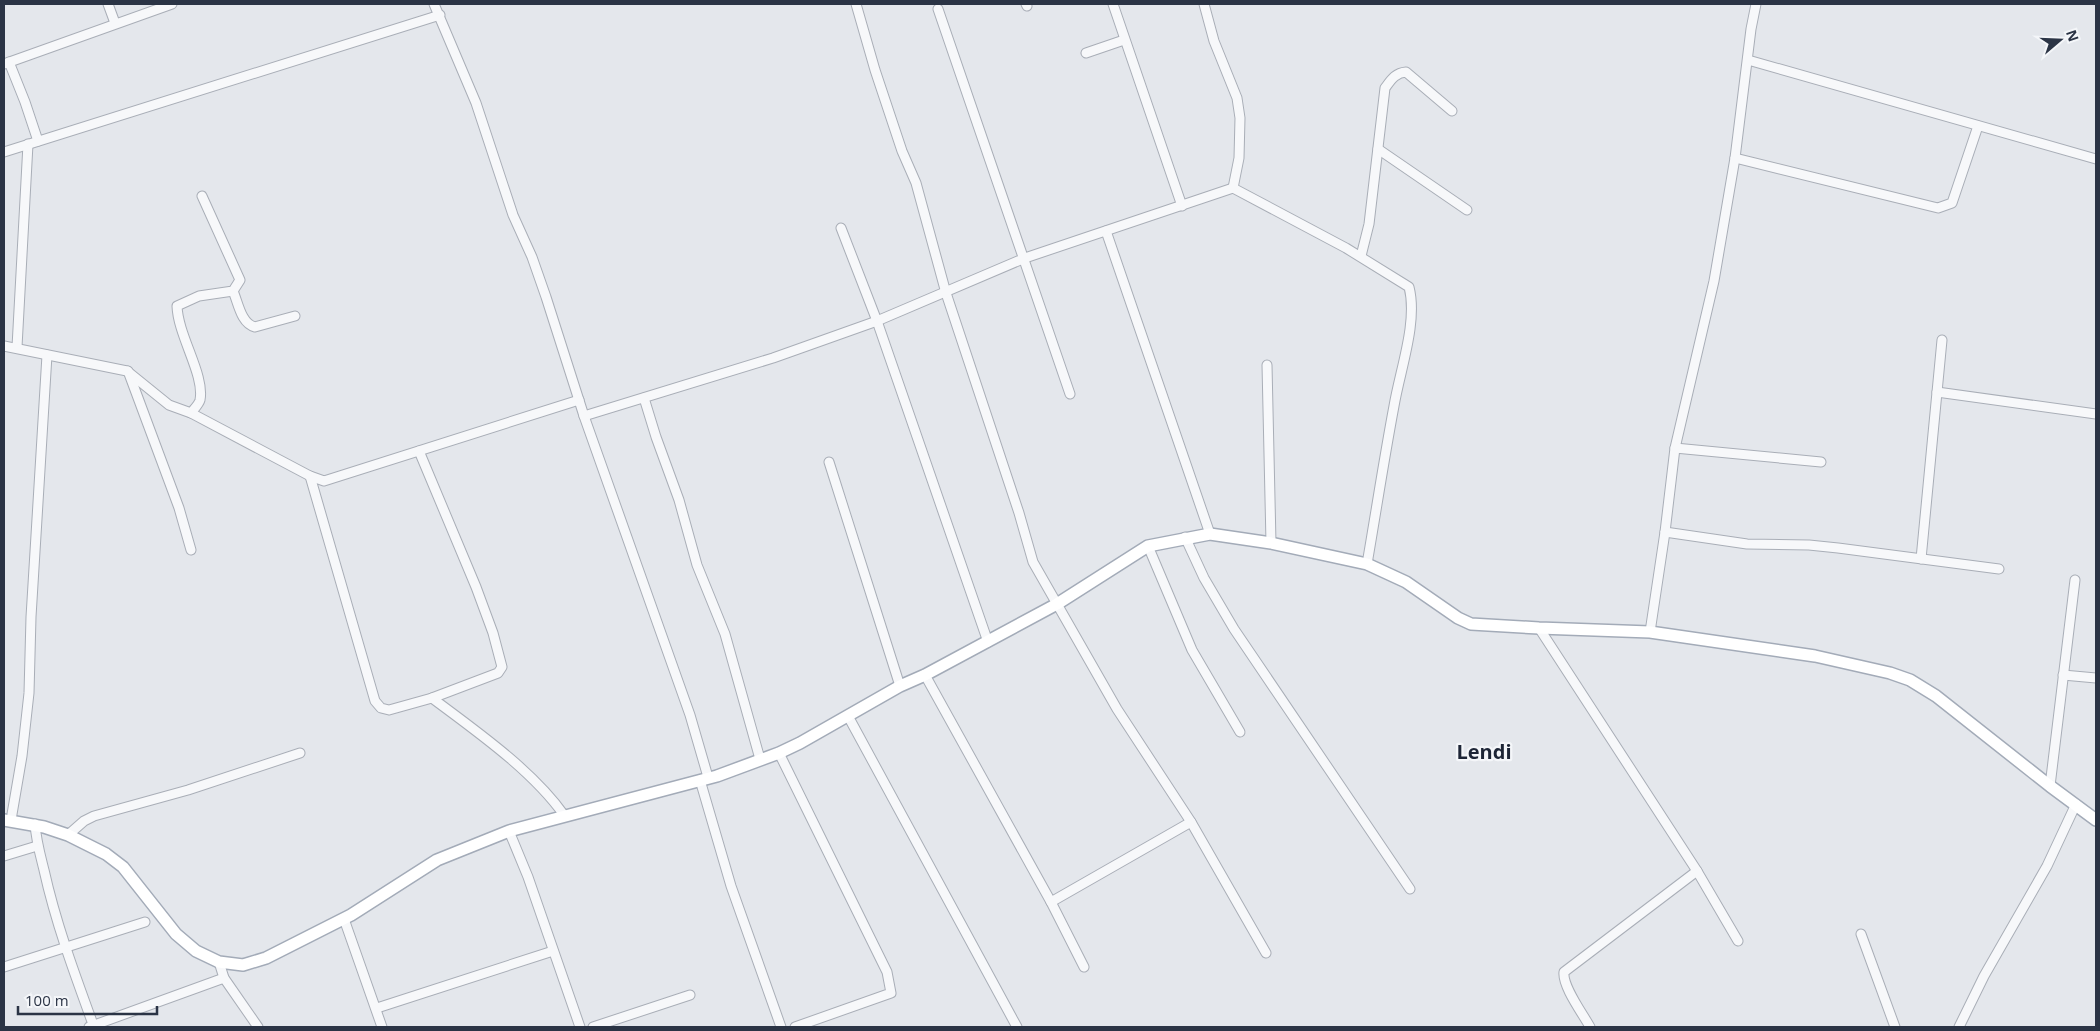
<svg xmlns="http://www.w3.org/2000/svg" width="2100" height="1031" viewBox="0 0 2100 1031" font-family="'Open Sans',sans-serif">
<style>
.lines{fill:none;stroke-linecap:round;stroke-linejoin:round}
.minor-casing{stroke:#a9aeb7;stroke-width:11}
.major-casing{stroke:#a3abb8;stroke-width:14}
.minor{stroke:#f7f8fa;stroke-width:9}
.major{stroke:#fff;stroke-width:11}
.labels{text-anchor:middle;stroke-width:4.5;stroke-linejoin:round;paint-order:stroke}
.quarter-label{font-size:20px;font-weight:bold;fill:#1d2536;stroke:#f4f6f9}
</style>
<rect width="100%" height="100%" fill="#e4e7ec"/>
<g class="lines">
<defs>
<g id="minor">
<polyline points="108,4 115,23"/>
<polyline points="434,4 476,103 513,215 532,257 546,297 584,416 690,715 708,777"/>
<polyline points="856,4 875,70 902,151 916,183 946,293 1019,513 1033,562 1117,709 1191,822 1266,953"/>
<polyline points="1026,4 1027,6"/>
<polyline points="1113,4 1182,206"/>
<polyline points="1204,4 1214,41 1237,98 1240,118 1239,158 1233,188"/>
<polyline points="938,9 1070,394"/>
<polyline points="1086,53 1124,40"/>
<polyline points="1748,60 2096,159"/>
<polyline points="9,62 25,102 38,141"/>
<polyline points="4,64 172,4"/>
<polyline points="1378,149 1467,210"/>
<polyline points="4,152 440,15"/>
<polyline points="1735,158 1938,208 1952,203 1978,126"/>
<polyline points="841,228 877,321 988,642"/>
<polyline points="1106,231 1210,534"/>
<path d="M1361,256L1369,224L1385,88C1391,80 1395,73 1406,72L1452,111"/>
<path d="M233,291C238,302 241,324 255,327L295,316"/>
<polyline points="4,346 127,371 169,405 191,413 310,476 324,481 579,400"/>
<polyline points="17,347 28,144"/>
<polyline points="1267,365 1271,543"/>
<polyline points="128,371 179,508 191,550"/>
<polyline points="1937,392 2096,414"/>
<polyline points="644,398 656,437 679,500 697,565 725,634 760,759"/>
<path d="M191,413C194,409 199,404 200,400C205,375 178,336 177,306L199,296L233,291L240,280L202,196"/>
<path d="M584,416L773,358L877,321L1025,258L1233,188L1346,248L1409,287C1418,322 1400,370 1394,406C1384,459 1376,512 1367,564"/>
<polyline points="1675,448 1821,462"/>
<polyline points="829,462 900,686"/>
<polyline points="310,476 375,701 381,708 389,710 432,698 498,673 502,667 493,633 476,587 419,451"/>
<polyline points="1665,532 1747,544 1809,545 1838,548 1999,569"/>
<polyline points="1185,537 1204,578 1234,629 1410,889"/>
<polyline points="1148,546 1192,650 1240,732"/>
<polyline points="1921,559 1942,340"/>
<polyline points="1539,628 1697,871 1738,941"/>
<polyline points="1650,632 1665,532 1675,448 1714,281 1735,158 1751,29 1756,4"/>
<polyline points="925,675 1051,902 1084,967"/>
<polyline points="2063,675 2096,678"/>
<path d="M432,698C476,731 532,770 564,815"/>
<polyline points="848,716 1017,1027"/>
<polyline points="779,753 887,972 891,993 795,1027"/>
<polyline points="700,780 731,886 781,1027"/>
<polyline points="2050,786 2075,580"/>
<polyline points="11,820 22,756 29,693 31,617 47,355"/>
<path d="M35,824C36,840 40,854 44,870C56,924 75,975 94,1027"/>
<polyline points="509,831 528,877 580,1027"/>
<polyline points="68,835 84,821 94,816 188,790 300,753"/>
<polyline points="4,856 37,846"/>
<polyline points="1051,902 1191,822"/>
<polyline points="344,919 382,1027"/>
<polyline points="1861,934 1895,1027"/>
<polyline points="219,962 224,978 258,1027"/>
<polyline points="4,967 145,922"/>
<polyline points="377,1008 553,951"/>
<polyline points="89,1027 224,978"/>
<polyline points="593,1027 690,995"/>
<path d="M1590,1027C1583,1014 1562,986 1564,972L1697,871"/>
<polyline points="1959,1027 1984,976 2047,866 2076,804"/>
</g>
<polyline id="major" points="4,820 44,827 68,835 106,854 123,867 176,934 196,951 219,962 243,965 266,958 351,915 437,860 509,831 717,776 779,753 800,743 900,686 925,675 1057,604 1148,546 1210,534 1271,543 1367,564 1406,582 1458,618 1471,624 1539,628 1650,632 1815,656 1890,673 1910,680 1936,696 2050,786 2096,820"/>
</defs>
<!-- minor casing -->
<use href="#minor" class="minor-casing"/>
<!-- major casing -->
<use href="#major" class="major-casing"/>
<!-- minor -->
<use href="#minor" class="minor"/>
<!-- major -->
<use href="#major" class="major"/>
</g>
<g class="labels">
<!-- quarter labels -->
<g class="quarter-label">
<text x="1484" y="759">Lendi</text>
</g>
</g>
<!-- border -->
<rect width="2100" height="1031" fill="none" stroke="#2b3445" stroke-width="10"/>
<!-- north arrow -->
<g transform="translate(2060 40) rotate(71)" stroke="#f4f6f9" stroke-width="4" paint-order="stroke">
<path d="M0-4L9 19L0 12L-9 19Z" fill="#2b3445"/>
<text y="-8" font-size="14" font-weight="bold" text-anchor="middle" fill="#2b3445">N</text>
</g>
<!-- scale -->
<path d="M18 1006v8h139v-8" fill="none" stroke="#2b3445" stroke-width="2.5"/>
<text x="25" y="1006" font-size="15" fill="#2b3445" stroke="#f4f6f9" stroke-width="4" paint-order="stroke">100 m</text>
</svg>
